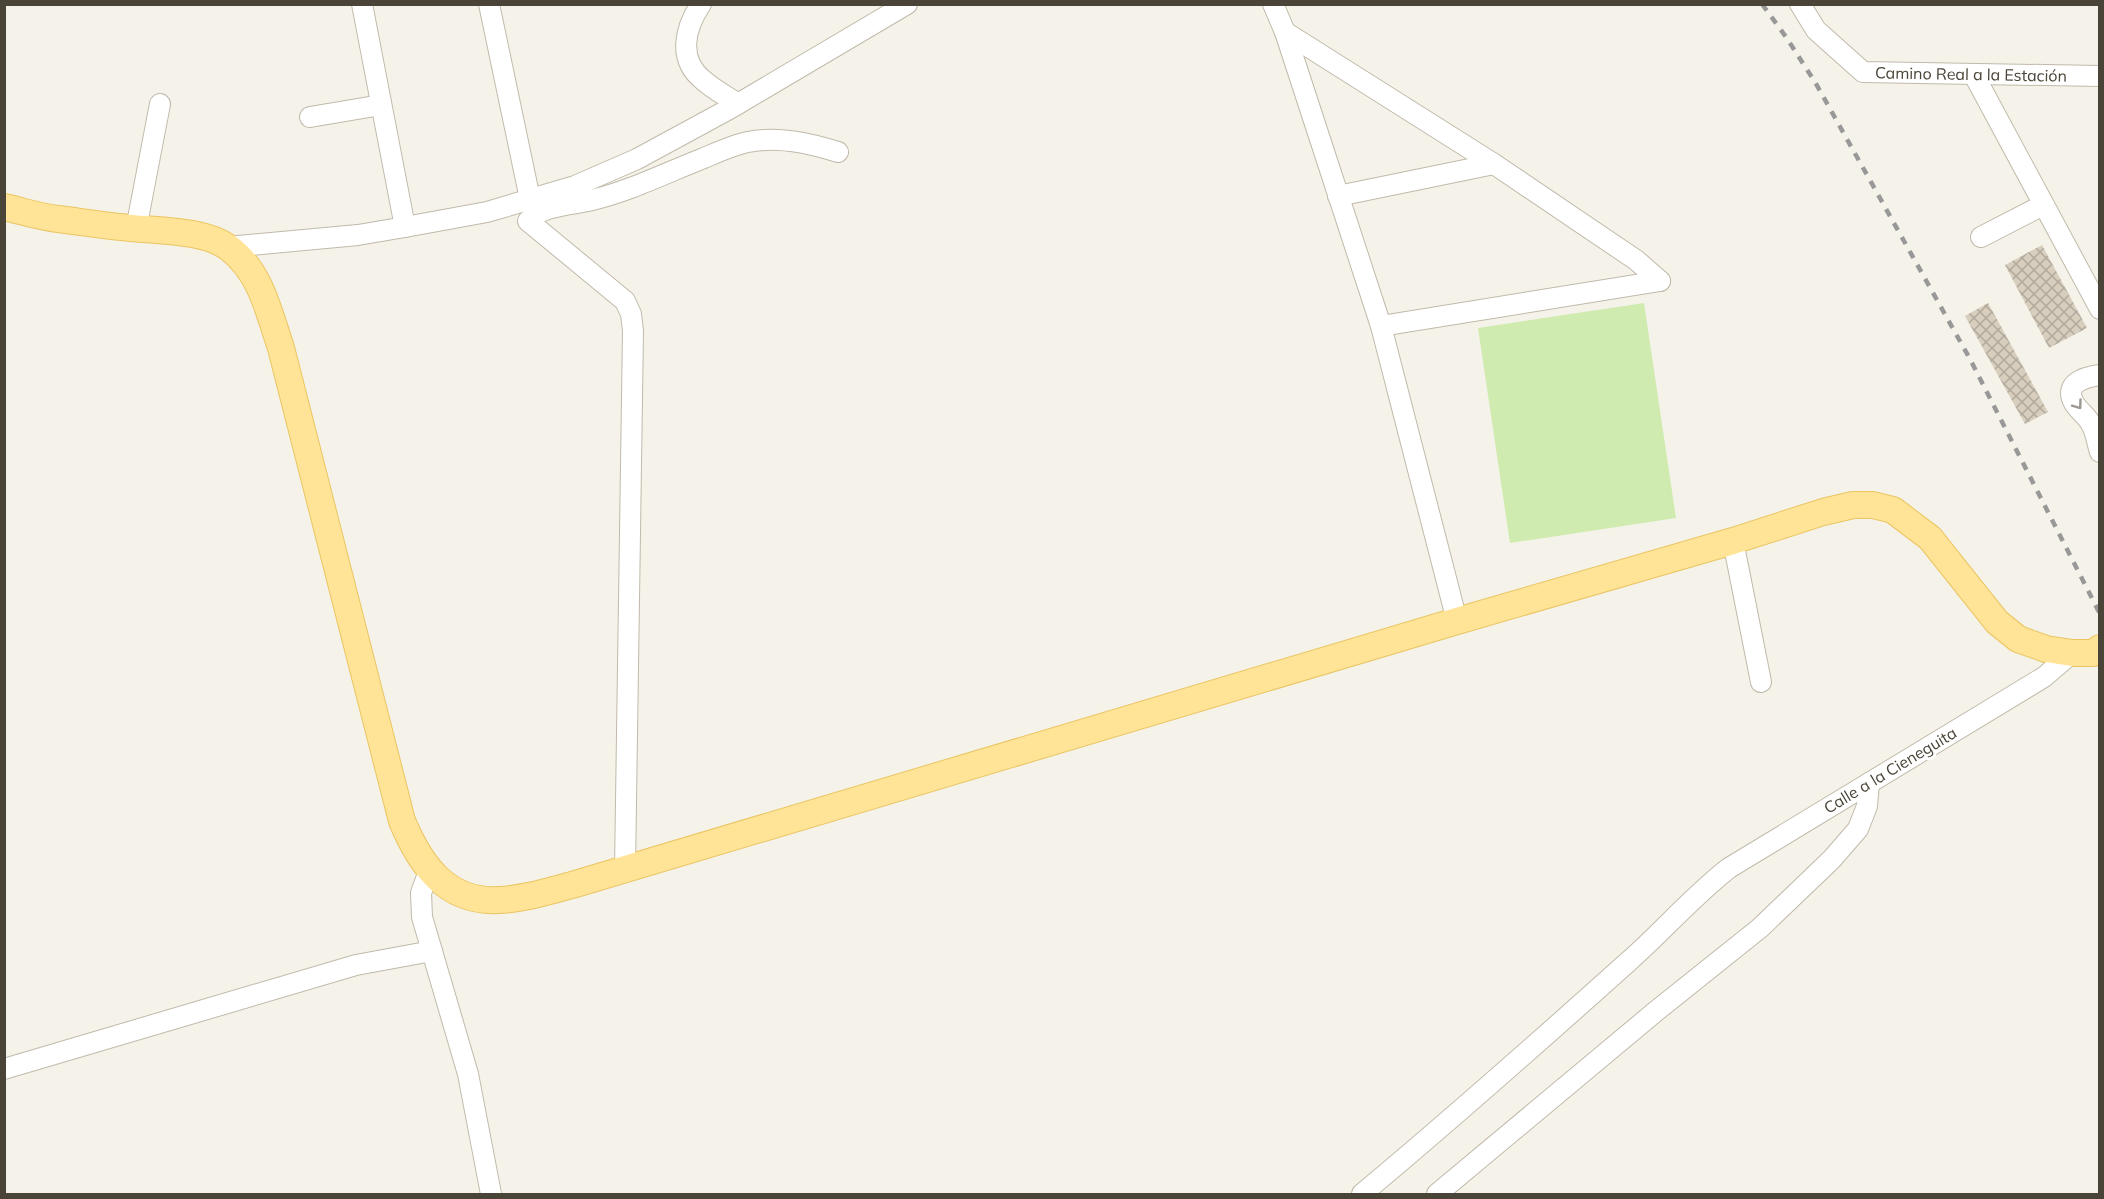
<svg xmlns="http://www.w3.org/2000/svg" width="2104" height="1199" viewBox="0 0 2104 1199" font-family="Mulish,sans-serif">
<style>
.garden{fill:#cfebb0}
.building{fill:url(#building-cross-hatch)}
.lines{fill:none;stroke-linecap:round;stroke-linejoin:round}
.minor-casing{stroke:#c1baab;stroke-width:22}
.major-casing{stroke:#eac562;stroke-width:28}
.minor{stroke:#fff;stroke-width:20}
.major{stroke:#ffe498;stroke-width:26}
.rail{stroke:#989898;stroke-width:4.5;stroke-dasharray:8 8;stroke-linecap:butt}
.oneway{stroke:#9b9891}
.labels{text-anchor:middle;stroke-width:6;stroke-linejoin:round;paint-order:stroke}
.street-label{font-size:16px;fill:#4a4337;stroke:#fff}
</style>
<defs>
<pattern id="building-cross-hatch" width="8" height="8" patternUnits="userSpaceOnUse" patternTransform="scale(1.5)"><rect width="8" height="8" fill="#d8cebe"/><path d="M0 0l8 8M0 8l8-8" fill="none" stroke="#b1a99b"/></pattern>
</defs>
<rect width="100%" height="100%" fill="#f5f2e9"/>
<!-- garden -->
<polygon class="garden" points="1644,303 1676,518 1510,543 1478,328"/>
<!-- building -->
<g class="building">
<polygon points="2042,245 2087,328 2049,348 2005,265"/>
<polygon points="1988,303 2048,412 2025,424 1965,316"/>
</g>
<g class="lines">
<defs>
<g id="minor">
<polyline points="362,4 405,227"/>
<polyline points="489,4 530,199"/>
<path d="M701,4C685,28 677,59 703,80C713,89 726,96 738,104"/>
<polyline points="1273,4 1285,32 1381,326 1457,621"/>
<polyline points="1800,4 1816,30 1863,72 2100,76"/>
<polyline points="1285,32 1494,164 1636,260 1660,281"/>
<polyline points="1974,75 2100,309"/>
<polyline points="310,117 381,105"/>
<polyline points="1338,196 1494,164"/>
<polyline points="136,229 160,104"/>
<polyline points="1981,237 2043,205"/>
<polyline points="228,247 358,235 405,227 487,212 575,186 637,159 731,108 907,4"/>
<polyline points="1381,326 1660,281"/>
<path d="M2100,375C2085,377 2063,383 2074,403C2078,410 2087,416 2091,424C2096,432 2097,443 2100,452"/>
<polyline points="1733,541 1761,682"/>
<path d="M625,869L633,331L631,314L625,301L528,221C542,205 572,205 592,200C630,191 668,172 704,158C718,152 733,145 748,142C778,136 809,143 838,152"/>
<polyline points="429,871 421,893 422,917 468,1074 491,1194"/>
<polyline points="4,1069 356,965 432,951"/>
<path d="M1362,1194C1453,1118 1541,1040 1629,961C1663,931 1693,896 1729,868L2044,677L2072,653"/>
<polyline points="1437,1194 1655,1012 1760,928 1832,859 1858,829 1867,806 1869,783"/>
</g>
<path id="major" d="M4,207C22,211 40,217 58,219C82,222 107,226 131,228C160,231 205,230 229,248C261,272 269,313 281,348L402,821C420,864 446,903 499,900C524,899 549,891 572,885L1457,621L1733,541L1823,512L1853,505H1873L1893,510L1930,538L1997,622L2018,639L2046,649L2072,653H2093L2100,648"/>
</defs>
<!-- minor casing -->
<use href="#minor" class="minor-casing"/>
<!-- major casing -->
<use href="#major" class="major-casing"/>
<!-- minor -->
<use href="#minor" class="minor"/>
<!-- major -->
<use href="#major" class="major"/>
<!-- rail -->
<polyline class="rail" points="1762,4 1786,37 1815,82 1970,359 2100,614"/>
</g>
<!-- one-way arrows -->
<defs><path id="oneway-chevron" d="M-2-3.5L2.5 0L-2 3.5" fill="none" stroke-width="1.6" stroke-linecap="round" stroke-linejoin="round" transform="scale(1.5)"/></defs>
<use class="oneway" href="#oneway-chevron" transform="translate(2078 405) rotate(54)"/>
<g class="labels">
<!-- street labels -->
<g class="street-label">
<text transform="translate(1971 74) rotate(1)" y="6">Camino Real a la Estación</text>
<text transform="translate(1890 770) rotate(-31)" y="6">Calle a la Cieneguita</text>
</g>
</g>
<!-- border -->
<rect width="2104" height="1199" fill="none" stroke="#4a4337" stroke-width="12"/>
</svg>
